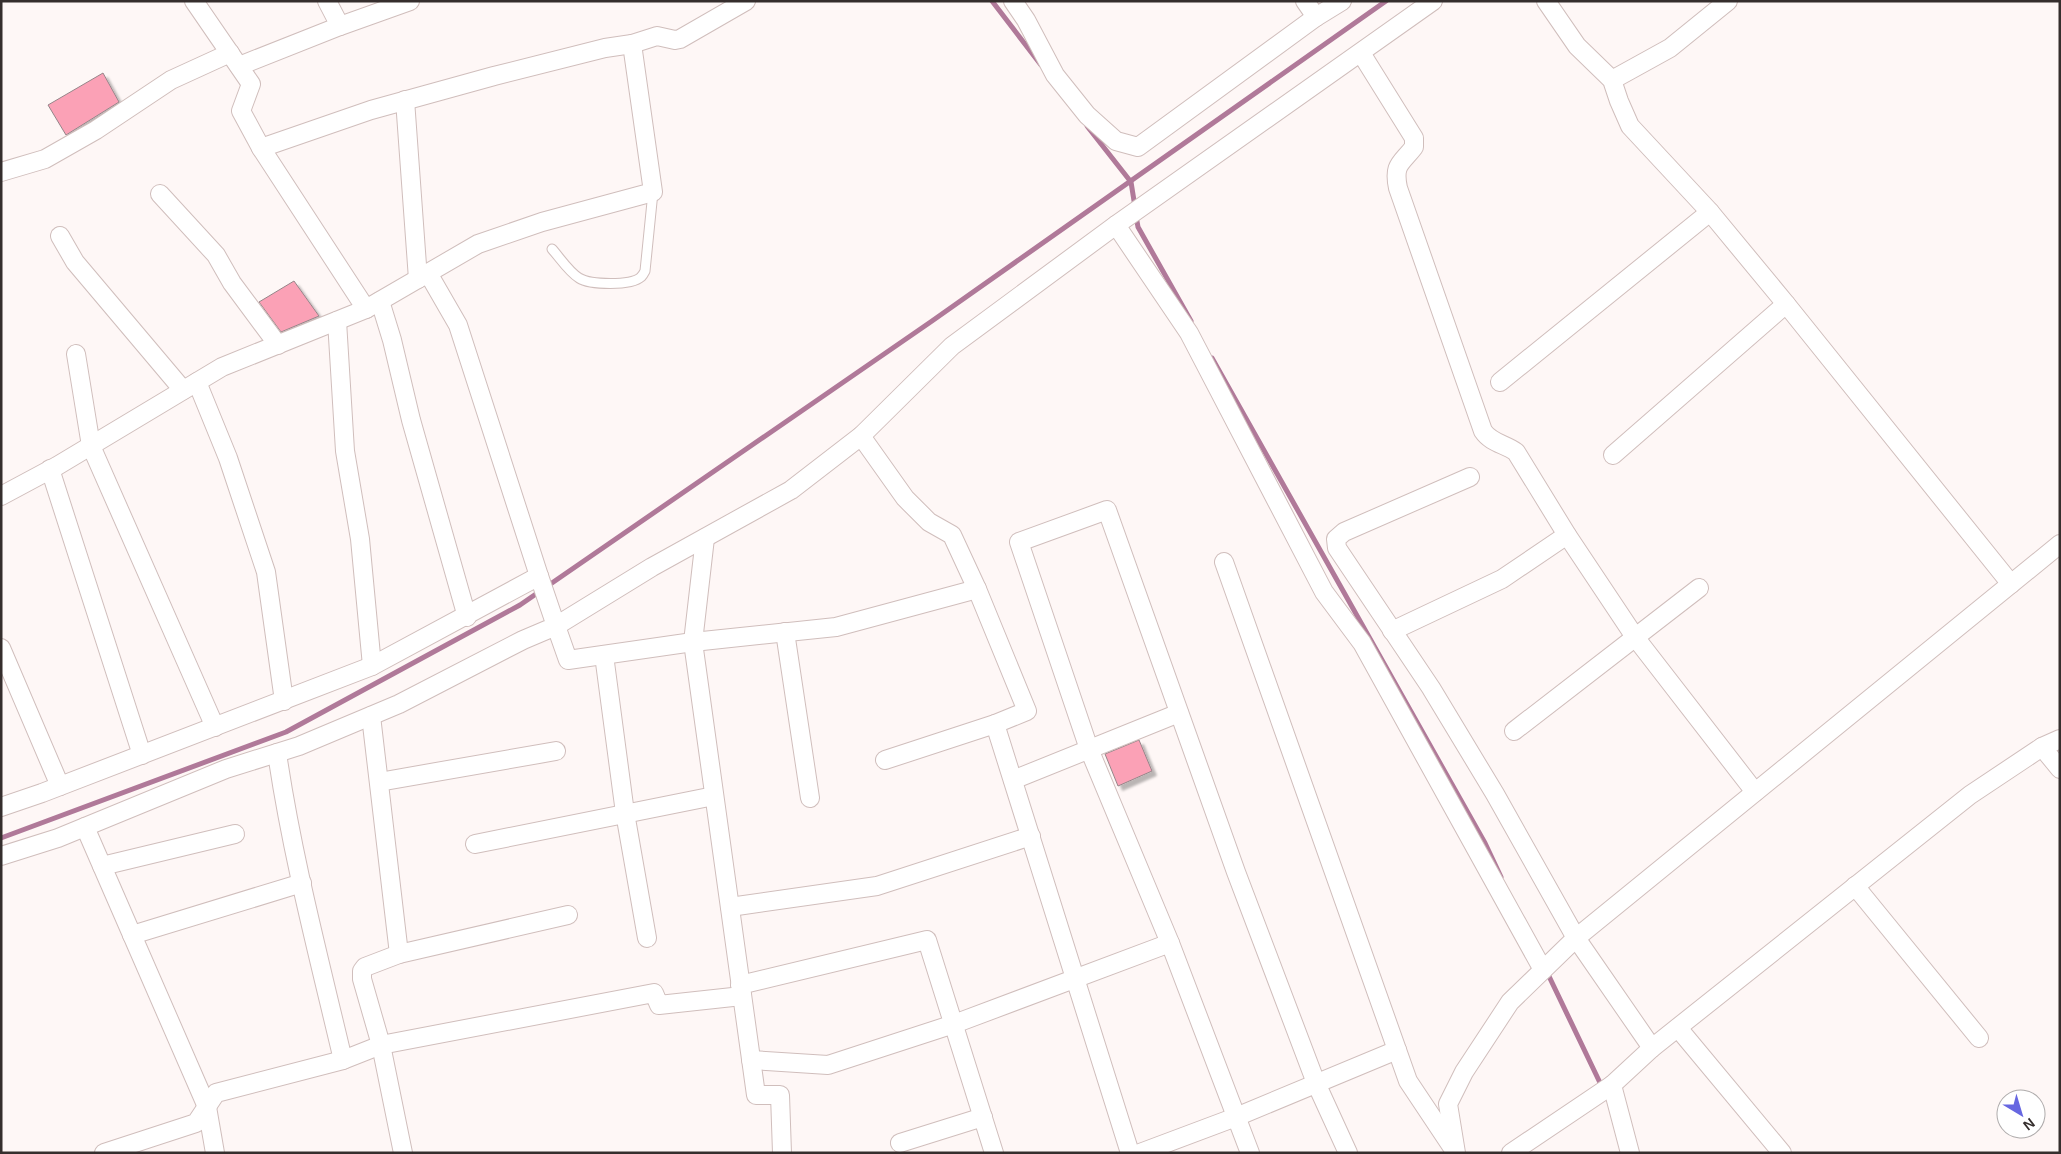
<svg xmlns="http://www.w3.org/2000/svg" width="2061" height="1154" viewBox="0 0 2061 1154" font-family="Arial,sans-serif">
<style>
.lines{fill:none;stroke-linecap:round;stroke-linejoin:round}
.stream{stroke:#b07999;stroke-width:5}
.building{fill:#fba1b6;stroke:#968589;filter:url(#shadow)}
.service-casing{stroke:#d0bebc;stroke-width:11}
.minor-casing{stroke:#d0bebc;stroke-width:20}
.service{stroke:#fff;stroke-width:9}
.minor{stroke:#fff;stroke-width:18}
</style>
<defs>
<filter id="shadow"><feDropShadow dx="4.5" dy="4.5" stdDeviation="1" flood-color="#0004"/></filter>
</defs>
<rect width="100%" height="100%" fill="#fef7f6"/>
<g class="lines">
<!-- stream -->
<g class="stream">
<polyline points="992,1 1041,65"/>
<polyline points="1087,126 1131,182 1135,207"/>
<polyline points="1136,216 1138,227 1191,321"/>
<polyline points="1212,358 1485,843 1501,877"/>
<polyline points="1,838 286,732 520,605 932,321 1386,1"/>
<polyline points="1546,970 1603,1089"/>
</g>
</g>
<!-- building -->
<g class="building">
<polygon points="103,73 119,102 66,135 48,105"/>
<polygon points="294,281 319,316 281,332 259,302"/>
<polygon points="1139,740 1152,771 1118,786 1105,754"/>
</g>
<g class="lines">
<defs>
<path id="service" d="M552,249C560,258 569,272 579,278C590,285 631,286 641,277C643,275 644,273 645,271L653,192"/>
<g id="minor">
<polyline points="194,1 251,84 241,111 261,148 366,309"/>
<polyline points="1013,1 1026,20 1055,75 1087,115 1116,141 1138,147 1316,17 1342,1"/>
<polyline points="1305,1 1316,17"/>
<polyline points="1546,1 1577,46 1612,80 1619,101 1630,126 1710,212 1786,304 2011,584"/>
<polyline points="340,26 410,1"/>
<path d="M1361,53L1414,138V147C1401,164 1393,164 1398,188L1483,431C1491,443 1505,444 1516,452L1567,535L1635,637L1755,792"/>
<polyline points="239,66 340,26 327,1"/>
<polyline points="1612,80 1670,48 1728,1"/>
<polyline points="405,100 418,279"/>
<polyline points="261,148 371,110 494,76 605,48 632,44"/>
<polyline points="1,172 45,159 96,130 171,80 230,53"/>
<polyline points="160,194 216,255 232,283 278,345"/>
<polyline points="1116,225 1189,333 1324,592 1362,643 1543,970"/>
<polyline points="60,236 75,262 183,390"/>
<polyline points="428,273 458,325 539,576"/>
<polyline points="380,301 392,340 411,420 467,617"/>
<polyline points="337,321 345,451 360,539 372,666"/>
<polyline points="76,354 91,446 215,727"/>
<polyline points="197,382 228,458 266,572 284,701"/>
<polyline points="1500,382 1710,212"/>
<polyline points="861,436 905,498 929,522 952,535 977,589 1027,711 995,724 1130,1153"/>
<polyline points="1613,455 1786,304"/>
<polyline points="50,469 142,755"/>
<polyline points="1470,477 1344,532 1336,539 1337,548 1431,688 1495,794 1576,938 1652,1048"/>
<polyline points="1,496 57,466 222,367 366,309 478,244 542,222 653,192 632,44 657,36 675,40 680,39 746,1"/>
<polyline points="705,538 693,642 756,1095 780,1095 782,1153"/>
<polyline points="1224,562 1408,1081 1452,1147"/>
<polyline points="977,589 836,627 693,642 568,660 556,626 652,567 791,490 861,436 952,346 1116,225 1433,1"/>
<polyline points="1392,631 1502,579 1567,535"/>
<polyline points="785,632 810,798"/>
<polyline points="1,648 60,786"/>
<polyline points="604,655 625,813 647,938"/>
<polyline points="371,716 399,954"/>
<polyline points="1514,731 1699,588"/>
<polyline points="2042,747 2060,769"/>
<polyline points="885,760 995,724"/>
<polyline points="1013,780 1179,713"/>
<polyline points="379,782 556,751"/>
<polyline points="1,807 42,793 372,666 539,576 556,626 523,640 399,704 299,746 226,769 58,838 1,856"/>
<polyline points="85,827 207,1107 215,1153"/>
<polyline points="475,844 714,796"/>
<polyline points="102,866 235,834"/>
<polyline points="1855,886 1979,1038"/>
<polyline points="730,907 877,886 1031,836"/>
<polyline points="132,935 302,883"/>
<polyline points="740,985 927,940 994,1153"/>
<polyline points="1678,1028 1782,1153"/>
<polyline points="343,1060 381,1045 654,993 659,1005 742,996"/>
<polyline points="751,1060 828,1065 954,1024 1170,943"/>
<polyline points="1612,1085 1630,1153"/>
<polyline points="900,1143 983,1117"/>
<path d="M104,1153L196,1123L216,1093L343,1060C319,958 292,856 277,753"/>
<polyline points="403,1153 381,1045 362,979 362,971 365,967 399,954 568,915"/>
<polyline points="1140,1153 1236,1117 1397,1050"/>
<polyline points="1250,1153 1170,943 1089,749 1019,542 1107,510 1236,872 1316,1083 1348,1153"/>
<polyline points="1456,1153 1448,1104 1464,1072 1510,1002 1576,938 2060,544"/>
<polyline points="1511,1153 1612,1085 1652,1048 1970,795 2042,747 2060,739"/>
</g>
</defs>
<!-- service casing -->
<use href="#service" class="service-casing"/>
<!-- minor casing -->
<use href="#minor" class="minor-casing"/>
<!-- service -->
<use href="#service" class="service"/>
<!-- minor -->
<use href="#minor" class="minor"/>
</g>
<!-- border -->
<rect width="2061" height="1154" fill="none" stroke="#352e2d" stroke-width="5"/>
<!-- north arrow -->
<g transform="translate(2021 1114) rotate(142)"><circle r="24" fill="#ffffff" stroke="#aeabab"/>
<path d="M0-4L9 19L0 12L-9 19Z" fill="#6767e1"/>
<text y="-8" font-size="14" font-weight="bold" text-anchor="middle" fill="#352e2d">N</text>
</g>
</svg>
